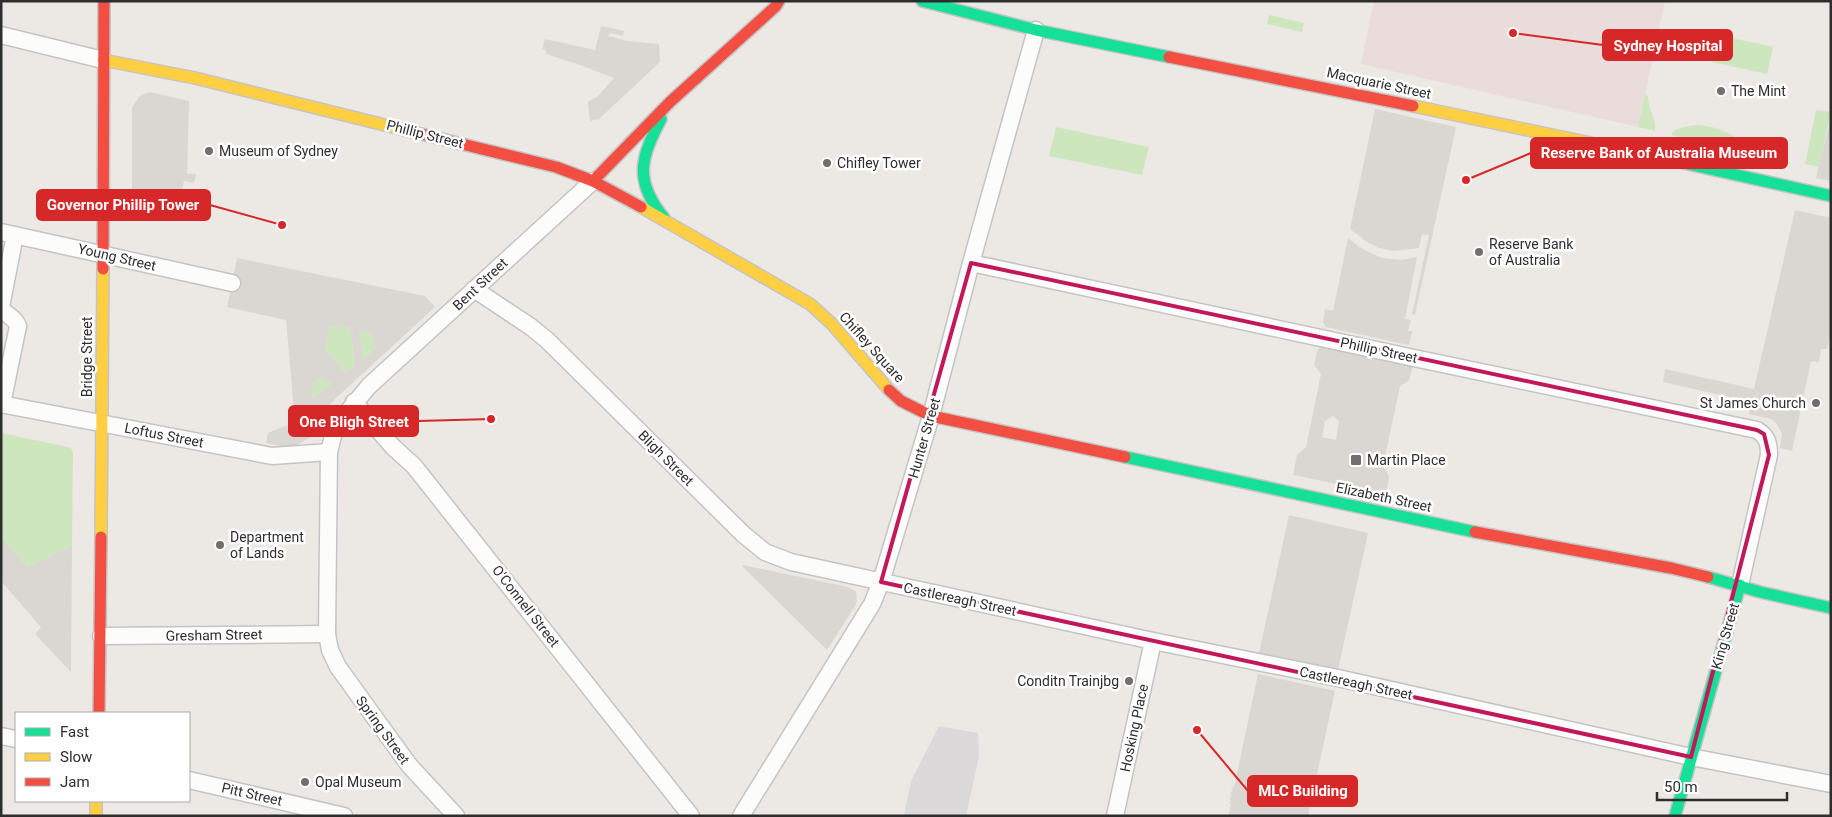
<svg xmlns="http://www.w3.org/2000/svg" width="1832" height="817" viewBox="0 0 1832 817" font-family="Roboto,sans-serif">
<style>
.industrial{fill:#dcd9db}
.medical{fill:#e9dcdb}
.green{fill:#cee6be}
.plaza{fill:#dad6d2;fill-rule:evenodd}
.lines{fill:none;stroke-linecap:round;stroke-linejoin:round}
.street-casing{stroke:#c5c4c5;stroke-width:19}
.fast-casing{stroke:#c5c4c5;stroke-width:14}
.slow-casing{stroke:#c5c4c5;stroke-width:14}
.jam-casing{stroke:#c5c4c5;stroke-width:14}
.street{stroke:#fcfcfb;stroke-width:16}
.fast{stroke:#16e098;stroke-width:11}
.slow{stroke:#ffcf43;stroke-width:11}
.jam{stroke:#f24e42;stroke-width:11}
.marked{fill:none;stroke:#c2185b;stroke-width:4;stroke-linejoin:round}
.poi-dot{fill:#706f6e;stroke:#fff;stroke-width:2}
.labels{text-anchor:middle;stroke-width:5;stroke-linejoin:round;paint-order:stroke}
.street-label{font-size:14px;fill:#2e2e2e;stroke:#fff}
.poi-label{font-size:14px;fill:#2e2e2e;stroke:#fff;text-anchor:start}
.leader{fill:none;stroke:#d62828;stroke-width:2}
.callout-dot{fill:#d62828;stroke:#fff;stroke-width:2}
.callout{fill:#d62828;stroke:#d62828;stroke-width:2}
.callout-label{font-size:15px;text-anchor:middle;font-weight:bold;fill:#fff}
</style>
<rect width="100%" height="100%" fill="#ece8e4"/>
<!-- industrial -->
<polygon class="industrial" points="939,726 978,733 979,757 966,816 904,816 911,781"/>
<!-- medical -->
<polygon class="medical" points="1374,1 1665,1 1638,127 1361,64"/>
<!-- green -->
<g class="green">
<polygon points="1269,15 1304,23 1302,32 1267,24"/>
<polygon points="1718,35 1773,47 1767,74 1712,62"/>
<path d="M1645,95L1648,96C1647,108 1657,119 1655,131L1638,127Z"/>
<polygon points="1816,110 1831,112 1819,167 1805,164"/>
<path d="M1699,125C1719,127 1734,134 1748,148L1747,152L1671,135C1676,126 1690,126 1699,125Z"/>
<polygon points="1056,127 1149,147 1142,175 1049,156"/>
<polygon points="330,325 350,328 355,365 345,373 330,354 325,351"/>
<polygon points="359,331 372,334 376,348 363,359"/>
<polygon points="319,378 334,383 315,397 312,396 313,384"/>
<polygon points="1,433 68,447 71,448 73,453 72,546 27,567 1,537"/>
</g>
<!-- plaza -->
<g class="plaza">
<polygon points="601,26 624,31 623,36 610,33 608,36 627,41 659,44 660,62 599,119 590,121 588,102 598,96 614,78 580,65 546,54 546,50 542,49 545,39 595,50"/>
<polygon points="150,92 189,101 187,174 196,174 194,183 184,181 181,194 191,197 187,214 132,202 132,108 139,97 143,94"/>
<polygon points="1375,109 1456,127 1415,315 1412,314 1429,235 1422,234 1419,248 1394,251 1379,248 1367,242 1350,229"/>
<polygon points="1831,117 1831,181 1816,178"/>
<polygon points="1795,210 1831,218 1831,334 1827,349 1821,349 1819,362 1811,361 1792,451 1780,448 1782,434 1776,423 1771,419 1749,414 1751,402 1663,382 1665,369 1754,389"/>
<polygon points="1348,238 1360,248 1382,258 1401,260 1417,257 1405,319 1411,320 1408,331 1412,331 1409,345 1326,327 1323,322 1325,309 1333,311"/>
<path d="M237,258L425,296L435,307L334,400L325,411L315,432L309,438L297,445L287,447L266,443L268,433L295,422L286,320L227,307ZM330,325L350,328L355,365L345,373L330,354L325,351ZM359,331L372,334L376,348L363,359ZM319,378L333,383L315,397L312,396L313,384Z"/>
<path d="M1323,346L1413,365L1409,381L1400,386L1383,466L1389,476L1386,494L1293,475L1297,455L1306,447L1321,374L1314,365L1318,349ZM1333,416L1339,421L1336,440L1322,437L1325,421Z"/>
<polygon points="1289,515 1368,533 1338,670 1259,653"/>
<polygon points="1,537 27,567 72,546 71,672 35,634 41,627 1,581"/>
<polygon points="743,565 848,587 856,592 857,601 855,606 827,650 742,566"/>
<polygon points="1258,674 1335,691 1308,816 1228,816 1231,804 1228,803 1231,801 1229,797 1232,796 1230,792 1233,791 1231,787 1234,788"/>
</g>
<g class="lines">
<defs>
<g id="street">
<polyline points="1,35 103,60"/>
<polyline points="1,232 232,283"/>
<path d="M971,263L1414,358L1757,430C1767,436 1769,443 1769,455L1740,585"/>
<polyline points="474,289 531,327 547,340 743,534 765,552 791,562 1153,641 1338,678 1691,757 1831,784"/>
<polyline points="354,402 393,447 414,466 691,816"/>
<polyline points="1,404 272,456 329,452"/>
<path d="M2,404L18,326C15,316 5,316 1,307L15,235"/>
<polyline points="101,636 327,634"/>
<polyline points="1,736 16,739"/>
<polyline points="189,780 344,816"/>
<polyline points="456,816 409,765 338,667 330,650 327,634 329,452 334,432 344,416 369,386 593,181"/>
<polyline points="741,816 872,604 881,582 931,416 971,263 1036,30"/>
<polyline points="1115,816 1153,641"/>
</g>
<g id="fast">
<polyline points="922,1 1036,30 1169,57"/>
<path d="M661,119C640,159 634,181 664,218"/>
<polyline points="1643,154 1831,196"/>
<polyline points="1125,457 1475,532"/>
<polyline points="1708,577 1760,592 1831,608"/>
<polyline points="1675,816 1740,585"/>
</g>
<g id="slow">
<polyline points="103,60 195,78 417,133"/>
<polyline points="1413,106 1643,154"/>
<polyline points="641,207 810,304 831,323 889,390"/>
<polyline points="101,537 103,269"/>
<polyline points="96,801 96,816"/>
</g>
<g id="jam">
<polyline points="1169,57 1413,106"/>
<polyline points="417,133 556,167 593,181 641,207"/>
<polyline points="593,181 670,102 775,7 779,1"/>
<polyline points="103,269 104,1"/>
<polyline points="889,390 901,401 931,416 1125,457"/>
<polyline points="1475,532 1671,568 1708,577"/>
<polyline points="99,713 101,537"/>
</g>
</defs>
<!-- street casing -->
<use href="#street" class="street-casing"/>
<!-- fast casing -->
<use href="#fast" class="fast-casing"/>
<!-- slow casing -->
<use href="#slow" class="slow-casing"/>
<!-- jam casing -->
<use href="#jam" class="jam-casing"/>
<!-- street -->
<use href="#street" class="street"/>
<!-- fast -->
<use href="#fast" class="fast"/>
<!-- slow -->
<use href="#slow" class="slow"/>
<!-- jam -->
<use href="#jam" class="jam"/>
</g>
<!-- marked area -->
<path class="marked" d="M971,263L1757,430L1764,434L1769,455L1691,757L881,582Z"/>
<!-- markers -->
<g class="poi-dot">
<circle cx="1721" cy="91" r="5"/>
<circle cx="209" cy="151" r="5"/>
<circle cx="827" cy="163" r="5"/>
<circle cx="1479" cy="252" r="5"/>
<circle cx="1816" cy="403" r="5"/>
<rect x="1350" y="454" width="12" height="12" rx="2.5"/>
<circle cx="220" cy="545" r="5"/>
<circle cx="1129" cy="681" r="5"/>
<circle cx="305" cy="782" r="5"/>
</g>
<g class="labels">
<!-- street labels -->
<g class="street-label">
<text transform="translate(1379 83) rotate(12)" y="5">Macquarie Street</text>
<text transform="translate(425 134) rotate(14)" y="5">Phillip Street</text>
<text transform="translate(117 257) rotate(13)" y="5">Young Street</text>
<text transform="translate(480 284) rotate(-43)" y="5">Bent Street</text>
<text transform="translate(872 347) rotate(48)" y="5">Chifley Square</text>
<text transform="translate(1379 350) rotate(12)" y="5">Phillip Street</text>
<text transform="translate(87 357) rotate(-90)" y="5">Bridge Street</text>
<text transform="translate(164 435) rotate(11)" y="5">Loftus Street</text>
<text transform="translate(924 438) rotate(-74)" y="5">Hunter Street</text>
<text transform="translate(666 458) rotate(45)" y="5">Bligh Street</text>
<text transform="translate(1384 497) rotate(12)" y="5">Elizabeth Street</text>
<text transform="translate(960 599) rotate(12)" y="5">Castlereagh Street</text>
<text transform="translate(526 606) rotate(52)" y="5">O'Connell Street</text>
<text transform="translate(214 635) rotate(-1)" y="5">Gresham Street</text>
<text transform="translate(1725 636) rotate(-74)" y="5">King Street</text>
<text transform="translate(1356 683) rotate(12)" y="5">Castlereagh Street</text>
<text transform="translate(1134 728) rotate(-78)" y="5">Hosking Place</text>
<text transform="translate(383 730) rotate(54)" y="5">Spring Street</text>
<text transform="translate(252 794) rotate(13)" y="5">Pitt Street</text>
</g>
<!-- poi labels -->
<g class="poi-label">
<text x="1731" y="96">The Mint</text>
<text x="219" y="156">Museum of Sydney</text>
<text x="837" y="168">Chifley Tower</text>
<text x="1489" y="249">Reserve Bank<tspan x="1489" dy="16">of Australia</tspan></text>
<text x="1806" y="408" text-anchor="end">St James Church</text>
<text x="1367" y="465">Martin Place</text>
<text x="230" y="542">Department<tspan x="230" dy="16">of Lands</tspan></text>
<text x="1119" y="686" text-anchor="end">Conditn Trainjbg</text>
<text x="315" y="787">Opal Museum</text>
</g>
</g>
<!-- callouts -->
<path class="leader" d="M1513 33L1603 45M1466 180L1531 153M282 225L210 205M491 419L418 421M1197 730L1248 791"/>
<g class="callout-dot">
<circle cx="1513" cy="33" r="5"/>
<circle cx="1466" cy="180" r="5"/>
<circle cx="282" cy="225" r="5"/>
<circle cx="491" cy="419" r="5"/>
<circle cx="1197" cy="730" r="5"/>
</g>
<g class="callout">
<rect x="1603" y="30" width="129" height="30" rx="5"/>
<rect x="1531" y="138" width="256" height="30" rx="5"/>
<rect x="37" y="190" width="173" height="30" rx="5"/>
<rect x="289" y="406" width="129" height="30" rx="5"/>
<rect x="1248" y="776" width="109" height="30" rx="5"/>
</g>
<g class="callout-label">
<text x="1668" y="51">Sydney Hospital</text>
<text x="1659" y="158">Reserve Bank of Australia Museum</text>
<text x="123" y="210">Governor Phillip Tower</text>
<text x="354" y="427">One Bligh Street</text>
<text x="1303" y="796">MLC Building</text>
</g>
<!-- border -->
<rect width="1832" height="817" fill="none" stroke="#2e2e2e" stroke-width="5"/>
<!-- legend -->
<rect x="15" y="712" width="175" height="90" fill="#ffffff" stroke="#ababab"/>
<rect x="25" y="728" width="25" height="8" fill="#16e098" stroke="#ababab"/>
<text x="60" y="737" font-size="15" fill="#2e2e2e">Fast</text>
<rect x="25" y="753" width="25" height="8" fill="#ffcf43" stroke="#ababab"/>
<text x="60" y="762" font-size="15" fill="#2e2e2e">Slow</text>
<rect x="25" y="778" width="25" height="8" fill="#f24e42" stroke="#ababab"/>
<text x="60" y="787" font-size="15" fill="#2e2e2e">Jam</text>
<!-- scale -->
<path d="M1657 792v8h130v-8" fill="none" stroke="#2e2e2e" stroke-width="2.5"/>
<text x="1664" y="792" font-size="15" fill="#2e2e2e" stroke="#ffffff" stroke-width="4" paint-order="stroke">50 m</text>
</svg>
